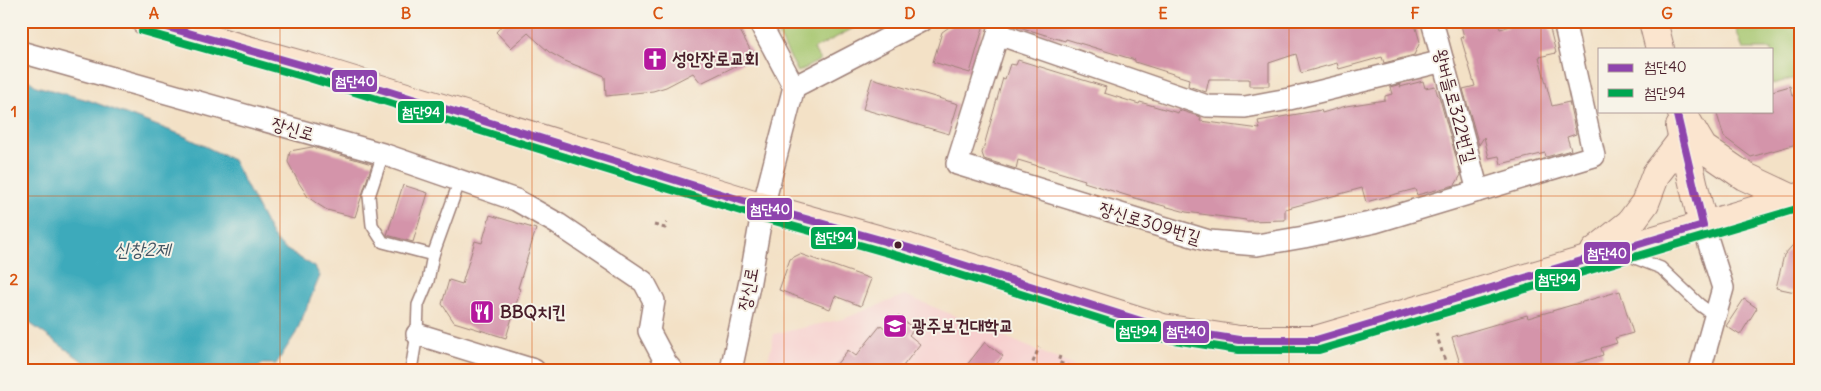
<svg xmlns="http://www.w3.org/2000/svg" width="1821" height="391" viewBox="0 0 1821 391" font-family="Delius,'Poor Story',sans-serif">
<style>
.built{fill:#f7d0cf}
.green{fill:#a6c66e;stroke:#78724c}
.water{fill:#3caabb;stroke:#436473}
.building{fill:#d494aa}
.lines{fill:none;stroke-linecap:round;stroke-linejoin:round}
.service-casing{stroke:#9e8078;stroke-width:14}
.minor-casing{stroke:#9e8078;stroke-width:24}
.secondary-casing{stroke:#9e8078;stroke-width:30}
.path{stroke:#9e8078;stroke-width:3;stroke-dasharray:4 4;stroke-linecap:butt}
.service{stroke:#fff;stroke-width:11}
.minor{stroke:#fff;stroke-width:21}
.secondary{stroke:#fbe5cf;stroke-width:28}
.bus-1-casing{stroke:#f7f3e8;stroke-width:11}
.bus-2-casing{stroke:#f7f3e8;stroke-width:11}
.bus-1{stroke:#8e44ad;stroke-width:8}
.bus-2{stroke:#00a651;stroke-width:8}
.grid{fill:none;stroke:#d8530f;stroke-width:1;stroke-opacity:0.55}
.bus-dot{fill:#4a1f2b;stroke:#f7f3e8;stroke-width:2}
.labels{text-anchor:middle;stroke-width:4;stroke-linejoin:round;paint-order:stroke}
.poi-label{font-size:18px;font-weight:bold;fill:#4a1f2b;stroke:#f7f3e8;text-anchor:start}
.street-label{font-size:18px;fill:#4a1f2b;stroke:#f7f3e8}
.water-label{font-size:19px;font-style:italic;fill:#445765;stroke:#f7f3e8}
.line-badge{stroke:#f7f3e8;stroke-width:2}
.badge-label{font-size:14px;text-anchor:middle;font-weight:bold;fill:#fff}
.neatline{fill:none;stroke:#d8530f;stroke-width:2}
.grid-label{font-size:16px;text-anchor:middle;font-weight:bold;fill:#d8530f}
</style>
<rect width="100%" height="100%" fill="#f7f3e8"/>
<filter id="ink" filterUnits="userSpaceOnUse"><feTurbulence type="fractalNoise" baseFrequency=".02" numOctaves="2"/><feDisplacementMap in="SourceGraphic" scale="10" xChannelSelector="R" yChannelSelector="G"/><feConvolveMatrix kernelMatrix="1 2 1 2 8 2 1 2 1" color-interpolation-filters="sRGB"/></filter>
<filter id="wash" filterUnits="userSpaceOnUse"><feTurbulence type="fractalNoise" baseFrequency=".0096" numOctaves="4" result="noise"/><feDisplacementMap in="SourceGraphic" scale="20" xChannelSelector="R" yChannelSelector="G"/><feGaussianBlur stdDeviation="1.12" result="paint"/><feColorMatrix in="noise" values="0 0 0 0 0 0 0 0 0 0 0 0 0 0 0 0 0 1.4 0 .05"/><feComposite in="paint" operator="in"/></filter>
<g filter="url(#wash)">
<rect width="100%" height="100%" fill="#f3e1c6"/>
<!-- built -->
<polygon class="built" points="905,295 1084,370 766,370 774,334 843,319"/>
<!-- green -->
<g class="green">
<polygon points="771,21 867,21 814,49 820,60 798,72"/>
<polygon points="1733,21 1800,21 1800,77 1772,84 1772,49 1743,49"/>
</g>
<!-- water -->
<polygon class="water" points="21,74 36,86 88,100 182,135 233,160 272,235 282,247 315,267 320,276 296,333 276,364 263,364 254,370 200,365 188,370 95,370 21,317"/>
<g id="blocks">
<!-- building -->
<g class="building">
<polygon points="506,21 735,21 754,57 701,83 693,73 666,87 653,91 606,96 605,77 565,61 549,52 528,33 511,48 496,32"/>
<polygon points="958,21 985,21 970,73 933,62 942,32"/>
<polygon points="1014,21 1414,21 1420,42 1414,55 1384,63 1382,57 1339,69 1337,63 1301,73 1296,54 1269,63 1269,86 1249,86 1249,79 1209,79 1206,92 1188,86 1189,79 1135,62 1135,60 1066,39 1065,41 1013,25"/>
<polygon points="1460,21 1497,21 1500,29 1530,21 1548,21 1556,53 1539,57 1552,106 1569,102 1576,134 1567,137 1571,150 1546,157 1545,153 1501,164 1499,156 1489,158 1484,137 1479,145 1463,89 1475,86 1461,38 1464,37"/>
<polygon points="1018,60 1106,87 1104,93 1139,104 1140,102 1178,113 1179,110 1201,117 1200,121 1260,129 1258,121 1321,110 1322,113 1346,106 1385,100 1385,96 1392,94 1390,87 1401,84 1400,87 1423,81 1425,88 1435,86 1438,96 1439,96 1461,175 1455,185 1417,195 1415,189 1366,202 1362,188 1285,209 1285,220 1246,221 1246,220 1186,212 1135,198 1084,182 1085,180 1018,160 1016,169 984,159 982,153 1003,78 1005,79 1010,64 1016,65"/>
<polygon points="872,78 958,104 949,134 863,109"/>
<polygon points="1790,86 1792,96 1800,94 1800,143 1751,157 1724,137 1716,111 1772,111 1772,91"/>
<polygon points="312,147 372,164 355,217 327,210 319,205 308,197 299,183 288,162 290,151"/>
<polygon points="403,185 428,193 413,242 387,235"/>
<polygon points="490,215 536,229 518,288 520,289 517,301 506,338 454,322 442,304 449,280 462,284 475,241 482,243"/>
<polygon points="1800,237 1800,293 1776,288 1784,255"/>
<polygon points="800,254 871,279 861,306 835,296 830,309 779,290 790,259"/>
<polygon points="1620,291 1633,333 1615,338 1617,343 1601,348 1603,355 1555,370 1462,370 1452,337 1527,315 1528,318"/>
<polygon points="1744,299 1757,308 1740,335 1726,326"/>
<polygon points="898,316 914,329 909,335 920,344 900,370 832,370 848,350 856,356 881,325 887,330"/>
<polygon points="985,342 1003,356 992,370 963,370"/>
</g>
</g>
</g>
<g filter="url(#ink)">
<use href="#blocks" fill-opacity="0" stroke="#9e8078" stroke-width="1"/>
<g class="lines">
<defs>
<g id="service">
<polyline points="383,154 369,196 372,225 383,242 433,255"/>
<polyline points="1625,254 1661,268 1700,305 1715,316"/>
<polyline points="411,370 417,334 418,305 428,281 433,255 460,180"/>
</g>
<g id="minor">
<polyline points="1000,21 998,34 957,164 1209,241 1257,245 1304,237 1375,222 1594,156 1564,21"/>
<polyline points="1432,21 1478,191"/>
<polyline points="998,34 1207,106 1245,107 1289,99 1443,61"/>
<polyline points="21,52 383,154 516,200 558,224 644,282 654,301 649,331 666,363 672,370"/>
<polyline points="794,87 921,21"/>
<polyline points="417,334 534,370"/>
<polyline points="731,370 750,281 763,207 794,87 759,21"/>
<polyline points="1700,370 1723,288 1703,225"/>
</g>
<g id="secondary">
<polyline points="145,21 312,68 763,207 909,248 1163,328 1239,340 1316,340 1800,197"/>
<polyline points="1653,21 1660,49"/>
<polyline points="1681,111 1703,148 1744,176 1793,199"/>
<polyline points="1680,127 1703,225"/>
<polyline points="1595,251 1630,223 1645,203 1656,174 1683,139"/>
</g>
</defs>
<!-- service casing -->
<use href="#service" class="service-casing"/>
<!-- minor casing -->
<use href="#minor" class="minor-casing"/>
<!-- secondary casing -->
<use href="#secondary" class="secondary-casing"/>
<!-- path -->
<g class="path">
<polyline points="654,225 665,228 667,222"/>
<polyline points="1436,333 1448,370"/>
<polyline points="1060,356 1058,362 1071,367 1072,370"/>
<polyline points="1030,370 1039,347"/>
<polyline points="1105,370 1107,368 1116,370"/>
</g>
<!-- service -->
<use href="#service" class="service"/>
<!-- minor -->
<use href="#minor" class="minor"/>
<!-- secondary -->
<use href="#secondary" class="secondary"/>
<defs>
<polyline id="bus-1" points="146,21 312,68 763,207 909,248 1163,328 1239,340 1316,340 1703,225 1676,111"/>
<polyline id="bus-2" points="142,31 309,78 760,217 906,258 1161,338 1238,350 1319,350 1800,208"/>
</defs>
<!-- bus-1 casing -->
<use href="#bus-1" class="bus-1-casing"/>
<!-- bus-2 casing -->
<use href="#bus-2" class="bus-2-casing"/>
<!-- bus-1 -->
<use href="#bus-1" class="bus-1"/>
<!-- bus-2 -->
<use href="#bus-2" class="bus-2"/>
</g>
</g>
<!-- grid -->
<path class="grid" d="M280,21V370M532,21V370M784,21V370M1037,21V370M1289,21V370M1541,21V370M21,196H1800"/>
<!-- icons -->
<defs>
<symbol id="church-square" viewBox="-11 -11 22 22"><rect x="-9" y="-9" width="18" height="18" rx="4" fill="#b5179e" stroke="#f7f3e8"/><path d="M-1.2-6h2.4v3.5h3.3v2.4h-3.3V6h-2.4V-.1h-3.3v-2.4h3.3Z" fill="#fff"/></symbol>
<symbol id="restaurant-square" viewBox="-11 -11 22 22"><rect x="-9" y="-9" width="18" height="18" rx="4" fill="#b5179e" stroke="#f7f3e8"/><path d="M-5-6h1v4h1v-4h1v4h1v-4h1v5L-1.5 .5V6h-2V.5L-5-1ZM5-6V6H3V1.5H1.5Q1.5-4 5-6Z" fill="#fff"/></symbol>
<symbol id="university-square" viewBox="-11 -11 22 22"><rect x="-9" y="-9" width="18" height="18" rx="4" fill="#b5179e" stroke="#f7f3e8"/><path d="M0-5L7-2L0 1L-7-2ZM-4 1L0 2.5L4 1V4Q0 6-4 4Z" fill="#fff"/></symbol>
</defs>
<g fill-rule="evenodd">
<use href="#church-square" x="641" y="45" width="28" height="28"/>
<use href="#restaurant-square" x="468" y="298" width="28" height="28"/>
<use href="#university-square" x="881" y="312" width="28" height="28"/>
</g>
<!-- markers -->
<circle class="bus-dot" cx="898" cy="245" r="4.5"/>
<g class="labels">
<!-- poi labels -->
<g class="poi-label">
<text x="672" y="65">성안장로교회</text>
<text x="500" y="318">BBQ치킨</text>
<text x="912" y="332">광주보건대학교</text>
</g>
<!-- street labels -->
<g class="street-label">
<text transform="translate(1455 106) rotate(75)" y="6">왕버들로322번길</text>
<text transform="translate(293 129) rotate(16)" y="6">장신로</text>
<text transform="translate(1150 223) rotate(17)" y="6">장신로309번길</text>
<text transform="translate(748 289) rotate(-79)" y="6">장신로</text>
</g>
<!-- water labels -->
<g class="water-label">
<text x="142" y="256">신창2제</text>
</g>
</g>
<g class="line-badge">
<rect x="331" y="69" width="47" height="24" rx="5" fill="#8e44ad"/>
<rect x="397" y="100" width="48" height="24" rx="5" fill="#00a651"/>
<rect x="746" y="197" width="47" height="24" rx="5" fill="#8e44ad"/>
<rect x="810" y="226" width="47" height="24" rx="5" fill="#00a651"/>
<rect x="1583" y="241" width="48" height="24" rx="5" fill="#8e44ad"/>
<rect x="1534" y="268" width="47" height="24" rx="5" fill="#00a651"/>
<rect x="1115" y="319" width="47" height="24" rx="5" fill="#00a651"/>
<rect x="1162" y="320" width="48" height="24" rx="5" fill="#8e44ad"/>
</g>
<g class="badge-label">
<text x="355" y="86">첨단40</text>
<text x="421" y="117">첨단94</text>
<text x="770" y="214">첨단40</text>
<text x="834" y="242">첨단94</text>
<text x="1607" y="258">첨단40</text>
<text x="1557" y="284">첨단94</text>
<text x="1138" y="336">첨단94</text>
<text x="1186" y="336">첨단40</text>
</g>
<!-- margin -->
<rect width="1821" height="391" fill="none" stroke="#f7f3e8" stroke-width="55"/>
<!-- legend -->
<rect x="1598" y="48" width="175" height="65" fill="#f7f3e8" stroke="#b29e9c"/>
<rect x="1608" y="64" width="25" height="8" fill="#8e44ad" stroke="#b29e9c"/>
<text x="1644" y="72" font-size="15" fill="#4a1f2b">첨단40</text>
<rect x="1608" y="89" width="25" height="8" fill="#00a651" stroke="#b29e9c"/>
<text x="1644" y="98" font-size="15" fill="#4a1f2b">첨단94</text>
<rect x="28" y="28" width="1766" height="336" class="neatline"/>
<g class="grid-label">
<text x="154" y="19">A</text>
<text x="406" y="19">B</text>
<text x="658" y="19">C</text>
<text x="910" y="19">D</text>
<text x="1163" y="19">E</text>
<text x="1415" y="19">F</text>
<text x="1667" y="19">G</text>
<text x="14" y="117">1</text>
<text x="14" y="285">2</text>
</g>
</svg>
